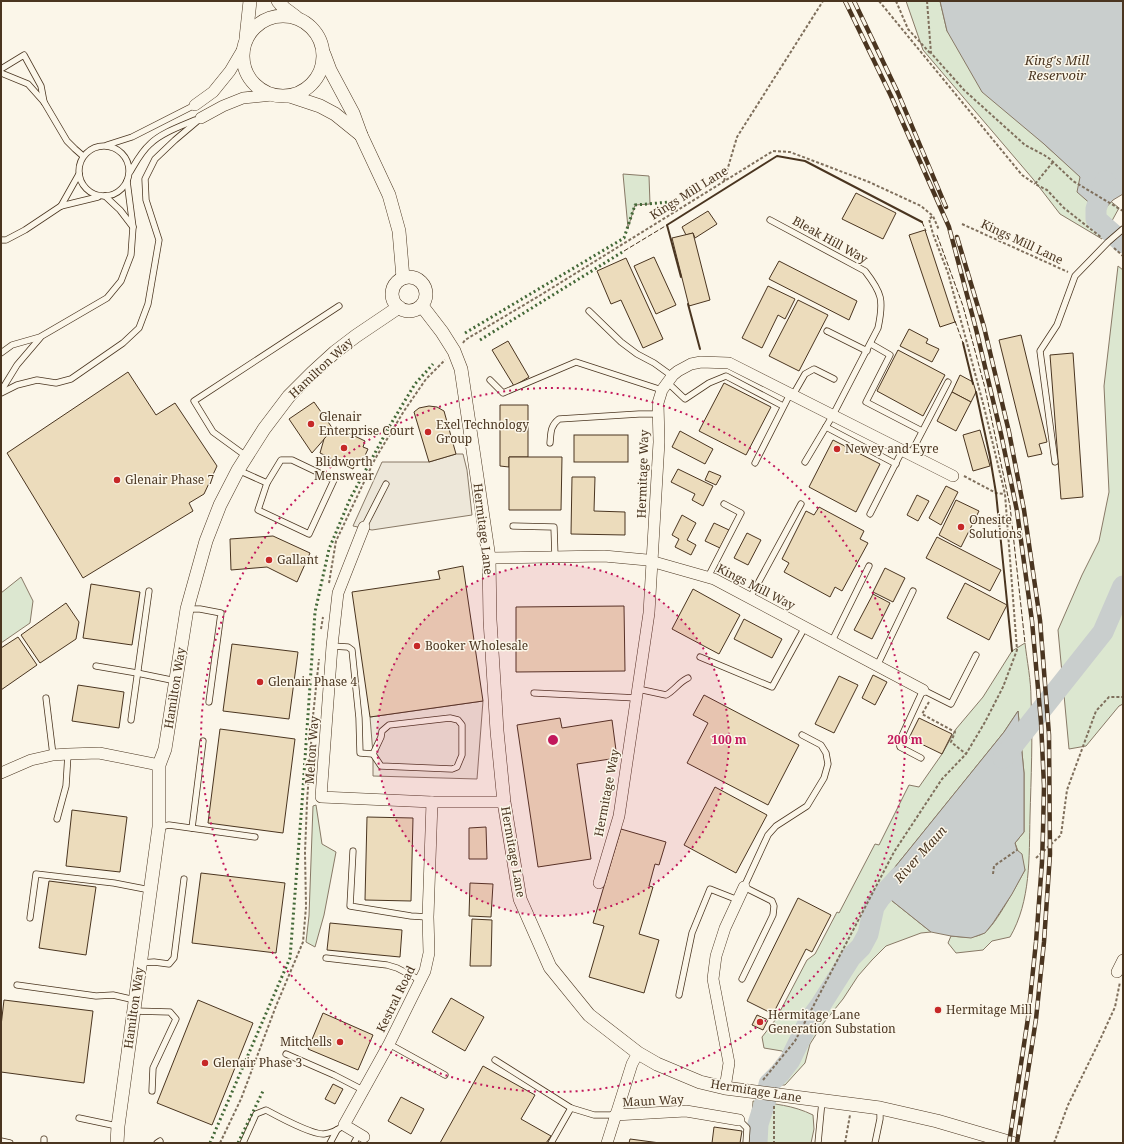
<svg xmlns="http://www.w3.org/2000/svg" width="1124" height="1144" viewBox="0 0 1124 1144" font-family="'Noto Serif',serif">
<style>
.green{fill:#dce7d0;stroke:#887966}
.parking{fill:#ede7d9;stroke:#887966}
.water{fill:#c9cecd;stroke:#887966}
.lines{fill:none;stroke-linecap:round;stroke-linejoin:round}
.river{stroke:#c9cecd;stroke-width:21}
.building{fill:#ecdcbc;stroke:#4a3520}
.service-casing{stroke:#4a3520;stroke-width:7}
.minor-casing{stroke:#4a3520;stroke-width:12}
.tertiary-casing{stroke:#4a3520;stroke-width:14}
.path{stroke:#7f6f5c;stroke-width:2;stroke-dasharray:3 2;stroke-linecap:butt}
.service{stroke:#fbf6e9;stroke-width:5.5}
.minor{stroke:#fbf6e9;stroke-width:11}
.tertiary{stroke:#fbf6e9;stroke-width:13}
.rail-casing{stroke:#4a3520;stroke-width:4.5}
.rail{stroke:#fbf6e9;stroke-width:3;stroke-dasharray:9;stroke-linecap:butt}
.hedge{stroke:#436837;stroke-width:3;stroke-dasharray:2 3;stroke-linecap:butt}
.fence{stroke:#4a3520;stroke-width:1;stroke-dasharray:5 2;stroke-linecap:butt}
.wall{stroke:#4a3520;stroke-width:2}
.ring{fill:none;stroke:#c2185b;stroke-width:2;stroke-dasharray:2 4}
.poi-dot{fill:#c62828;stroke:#fbf6e9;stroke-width:1.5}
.labels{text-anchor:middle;stroke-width:3;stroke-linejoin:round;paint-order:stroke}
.street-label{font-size:12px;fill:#4a3520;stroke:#fbf6e9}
.poi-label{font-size:12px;fill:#4a3520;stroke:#fbf6e9;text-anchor:start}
.water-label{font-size:13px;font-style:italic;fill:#4a3520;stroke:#fbf6e9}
.centre{fill:#c2185b;stroke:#fbf6e9;stroke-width:2}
.ring-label{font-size:12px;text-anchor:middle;font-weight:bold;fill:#c2185b;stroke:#fbf6e9;stroke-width:3;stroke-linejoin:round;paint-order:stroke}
</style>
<rect width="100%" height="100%" fill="#fbf6e9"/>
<!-- green -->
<g class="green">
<polygon points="906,1 940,1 947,31 1044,144 1081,177 1119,208 1102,239 1060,214 1033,179 923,50"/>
<polygon points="623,174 649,176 650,204 635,205 628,228"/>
<polygon points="1118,266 1123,270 1123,704 1119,706 1086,746 1069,749 1058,630 1082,575 1099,541 1109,492 1104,386"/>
<polygon points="21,577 33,601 30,623 1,643 1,593"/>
<path d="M1025,643C1027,661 1031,680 1031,698C1033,738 1031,778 1030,817C1029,857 1031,901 1010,937L992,941L983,950L956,953L948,943L951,936C962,937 974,939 984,933C996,925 1017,884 1025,870L1015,843L1024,832V773L1018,711L1004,732L891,872L880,897L891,900L931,932L921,933L886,946L872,960L858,976L843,999L822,1025L810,1044L805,1063L785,1085H774L775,1070L786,1055L782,1051L764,1048L762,1037L776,1019L807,960L815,954L837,912L839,913L875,844L879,845L909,785L919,787L942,754L956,729L983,697L1012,651Z"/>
<polygon points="316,805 322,844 336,852 324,915 315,947 306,942 309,916 313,806"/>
<path d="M753,1101C774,1104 793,1105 813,1115L814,1129L811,1143H750Z"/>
</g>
<!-- parking -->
<g class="parking">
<polygon points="456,454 463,454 467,470 472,515 372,530 353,526 382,462 429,462"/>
<polygon points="483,701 477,779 373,776 373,754 370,717"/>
</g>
<!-- water -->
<g class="water">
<polygon points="940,1 1123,1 1123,194 1113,200 1101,213 1077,192 1080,177 1044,144 982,92 947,31"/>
<polygon points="1018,711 1024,773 1024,832 1015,843 1017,850 1022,854 1025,870 1012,894 993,923 985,933 971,938 951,936 931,932 891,900 880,898 891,872 1004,732"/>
</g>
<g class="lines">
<!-- river -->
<g class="river">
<polyline points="1105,181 1096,209 1096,219 1123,243"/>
<polyline points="1003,758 1103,632 1123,586"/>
<polyline points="757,1143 758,1124 766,1099 769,1084 780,1073 790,1060 809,1021 820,1006 851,957 861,947 868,934 874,907 880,898 900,876"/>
</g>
</g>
<!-- building -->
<g class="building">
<polygon points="856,193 896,213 883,239 842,219"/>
<polygon points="708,211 717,224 695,238 693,233 686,235 682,227"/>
<polygon points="925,230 955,322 940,327 909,235"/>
<polygon points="693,233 710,300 689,306 672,238"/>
<polygon points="654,257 676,305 656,314 634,266"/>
<polygon points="626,258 663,339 643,348 621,300 611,304 597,271"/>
<polygon points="779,261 857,301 849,320 769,279"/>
<polygon points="768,286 795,299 785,319 778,315 762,348 742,338"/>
<polygon points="798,300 828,315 799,371 769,356"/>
<polygon points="909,329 928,339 926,343 939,349 932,362 900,346"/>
<polygon points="1021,335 1047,442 1039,444 1042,454 1028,457 999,340"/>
<polygon points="508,341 529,377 514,386 492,350"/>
<polygon points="898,350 945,375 923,416 877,391"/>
<polygon points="1073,353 1083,497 1061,499 1050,355"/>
<polygon points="128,372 156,415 175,403 217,466 204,494 189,503 193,511 83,578 7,453"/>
<polygon points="960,375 973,382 976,392 971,402 952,392"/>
<polygon points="724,383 771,407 746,455 699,431"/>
<polygon points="952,392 971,402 956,431 937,421"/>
<polygon points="314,402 333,429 312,453 289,419"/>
<polygon points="500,405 528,405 528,457 509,457 509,467 500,466"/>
<polygon points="429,406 437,407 444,411 456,454 429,462 414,412 419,408"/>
<polygon points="338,428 365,441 363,447 368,449 362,462 357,460 353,469 320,453 324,439 332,430"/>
<polygon points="980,430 990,466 973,471 963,435"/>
<polygon points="680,431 713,449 705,464 672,447"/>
<rect x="574" y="435" width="54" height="27"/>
<polygon points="833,440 880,464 856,512 809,487"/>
<polygon points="509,457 562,457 561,510 509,510"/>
<polygon points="678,469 713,486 703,506 692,500 695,494 671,482"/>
<polygon points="709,471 721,476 716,485 705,480"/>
<polygon points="572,477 595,477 594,511 625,512 625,535 571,534"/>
<polygon points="946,486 958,492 941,525 929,518"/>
<polygon points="917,495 929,501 918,521 907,515"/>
<polygon points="956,500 979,511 961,547 939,535"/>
<polygon points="819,507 864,531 860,539 868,543 842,591 835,587 830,597 784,572 789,563 782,559 806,511 814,515"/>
<polygon points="682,515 696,523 687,540 696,545 691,555 675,547 679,539 672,535"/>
<polygon points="714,523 729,530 720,548 705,541"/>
<polygon points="747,533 761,540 748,565 734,558"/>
<polygon points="273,536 310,553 297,582 267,567 231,570 230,539"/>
<polygon points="937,537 1001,570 990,591 926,558"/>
<polygon points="463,566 483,701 370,717 352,592 440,579 438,571"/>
<polygon points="885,568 905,578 893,602 873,592"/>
<polygon points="965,583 1007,605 989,640 947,618"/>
<polygon points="91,584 140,592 132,645 83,638"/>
<polygon points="693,589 740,615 719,654 672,629"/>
<polygon points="873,594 890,603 872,639 854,630"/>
<polygon points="66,603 79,622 76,639 40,663 21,635"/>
<polygon points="624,606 625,671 516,672 516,607"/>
<polygon points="744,619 782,639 772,658 734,639"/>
<polygon points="18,637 37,665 1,690 1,648"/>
<polygon points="232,644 298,652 289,719 223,711"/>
<polygon points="873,675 887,682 875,705 862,698"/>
<polygon points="839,676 858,685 834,733 815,724"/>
<polygon points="78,685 124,692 119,728 72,721"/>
<polygon points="704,695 799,745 768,805 687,763 708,723 693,715"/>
<polygon points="560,718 562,728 612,720 617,758 577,764 591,859 538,867 517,725"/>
<polygon points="919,718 952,734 942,754 909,738"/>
<polygon points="220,729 295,739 283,833 208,823"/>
<polygon points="715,787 767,815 736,873 684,845"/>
<polygon points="72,810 127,817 120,872 66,866"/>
<polygon points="367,817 413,818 411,901 365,900"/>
<polygon points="486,827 487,859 469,859 469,828"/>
<polygon points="621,829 666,842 659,865 655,864 649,886 653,887 639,934 659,940 644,993 589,977 604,926 593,923"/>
<polygon points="201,873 285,883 276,953 192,943"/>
<polygon points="49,881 96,887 86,955 39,948"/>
<polygon points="470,883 493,884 491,917 469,916"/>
<polygon points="798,898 831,915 812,952 806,949 773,1014 747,1001"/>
<polygon points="472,919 492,920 491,966 470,966"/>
<polygon points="330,923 402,930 400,957 327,950"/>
<polygon points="451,998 484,1017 465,1051 432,1032"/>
<polygon points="4,1000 93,1011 84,1083 1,1072 1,1026"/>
<polygon points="198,1000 253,1023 212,1125 157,1103"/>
<polygon points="323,1013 373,1035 358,1070 308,1049"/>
<polygon points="757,1015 768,1020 763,1030 752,1025"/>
<polygon points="483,1066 535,1095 521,1119 551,1136 546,1143 440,1143"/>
<polygon points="333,1084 343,1089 335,1104 325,1099"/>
<polygon points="401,1097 424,1109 411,1134 388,1121"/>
<polygon points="714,1127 742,1131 740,1143 712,1143"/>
<polygon points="630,1139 660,1143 629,1143"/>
</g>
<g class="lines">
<defs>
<g id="service">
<polyline points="1,69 24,55 41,86 44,102"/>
<polyline points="1,73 28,84 44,102 67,141 75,149 83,156"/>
<polyline points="107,145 132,137 195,105"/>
<circle cx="104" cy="171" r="25"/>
<path d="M130,172C136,162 141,152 150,144C161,133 181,126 195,120"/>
<polyline points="105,196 120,210 133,227"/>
<polyline points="61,206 79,174"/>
<path d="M770,220L865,271C882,293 884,300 878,328L833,415L805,462"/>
<polyline points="1,240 6,240 25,230 61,206 98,197"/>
<polyline points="589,311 621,342 637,354 654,363 672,376"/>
<polyline points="827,331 867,351"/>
<polyline points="871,344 890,355 866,402 922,431"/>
<polyline points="1,353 12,345 40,337 107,298 121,281 131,255 133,227 127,181"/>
<polyline points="490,380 503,393 576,362 662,390"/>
<polyline points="667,382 685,399 709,383 726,376 783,406"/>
<polyline points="1,391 17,365 40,338"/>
<polyline points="1,393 17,385 37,380 56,383 71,379 123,343 139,328 148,304 159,240 146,200 145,179 155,159 175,140 201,118"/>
<polyline points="793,395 805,374 814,369 834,379"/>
<polyline points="826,427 896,464"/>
<path d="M550,443C551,433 550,426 559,419L639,414H658"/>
<polyline points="910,455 948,382"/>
<polyline points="246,456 213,432 194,401 339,306"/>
<polygon points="281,460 292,460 334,480 309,534 258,510 267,483"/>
<polyline points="1055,462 1040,351 1057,325 1075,276 1108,242 1123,229"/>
<polyline points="755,463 790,394"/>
<polyline points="238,470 267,483"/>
<polyline points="870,514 902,451"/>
<polyline points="513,526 554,527 555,557"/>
<polyline points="364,527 386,484"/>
<polyline points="708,577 741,513 724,504"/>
<polyline points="750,598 801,504"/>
<polyline points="188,609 200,609 221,613 209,702"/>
<polyline points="832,641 869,566"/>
<polyline points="332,646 348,647 352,650 359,718 360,753 373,754"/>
<polyline points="700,657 772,687 805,627"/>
<polyline points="96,666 137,673 176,681"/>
<polyline points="877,666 913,591"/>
<path d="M638,689L666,695C675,690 679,682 688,678"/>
<polyline points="534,693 637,698"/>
<polyline points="46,698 53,755"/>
<polygon points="450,718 458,720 462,725 462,755 457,767 452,769 381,766 373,754 381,737 382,731 389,725"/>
<polyline points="131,720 149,591"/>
<polyline points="921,758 900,747 899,742 923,690 951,704 976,655"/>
<polyline points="57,819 66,786 68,754"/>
<polyline points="160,827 169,825 255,837"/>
<polyline points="192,828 203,741"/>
<polyline points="353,851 350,906 411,916 428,917"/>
<polyline points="30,918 36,874 114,883 150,890"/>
<polyline points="326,958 387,965 397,968 420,980"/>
<polyline points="140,963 154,962 169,964 174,958 184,879"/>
<polyline points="742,979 773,915 774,906 772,901 744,887 768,835 776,826 807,806 824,778 828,764 826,753 821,745 802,735"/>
<polyline points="17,985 96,996 113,995 135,1000"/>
<polyline points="679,995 692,933 710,889 738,900"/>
<polyline points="134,1011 170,1012 176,1019 153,1068 152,1091"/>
<polyline points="389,1044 445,1075"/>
<polyline points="286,1054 334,1075 363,1090"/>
<polyline points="495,1060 571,1108 594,1115 615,1115"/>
<polyline points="79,1118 117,1126"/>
<polyline points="739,1120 747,1128 746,1143"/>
<polyline points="1,1141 10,1143"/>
<polyline points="44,1143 44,1139"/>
<polyline points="157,1143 160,1141"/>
<path d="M243,1143L256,1114L266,1110C277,1116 313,1135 324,1134C331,1133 338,1130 344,1125"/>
<polyline points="330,1143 337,1130"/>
<polyline points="354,1143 359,1134"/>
<polyline points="551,1143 571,1108"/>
<polyline points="818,1143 822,1101"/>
<polyline points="875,1143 880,1119 880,1108"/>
</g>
<g id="minor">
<polyline points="195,105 213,92 230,71 243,49"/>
<polyline points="201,118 223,106 243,98 272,95"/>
<polyline points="364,527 338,593 332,646 321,797 432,802 504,802"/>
<polyline points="489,558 604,556 647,560 714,579 923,690"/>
<polyline points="1,773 31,760 53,755 68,754 99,753 159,765"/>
<polyline points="599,883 619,816 649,613 659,442 658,403 662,390 673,375 678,371 691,364 701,362 729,363 953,476"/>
<polyline points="1117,972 1123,960"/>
<polyline points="725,1088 729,1063 713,979 716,956 725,928 744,887"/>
<polyline points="615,1115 686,1111 739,1120"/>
<polyline points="364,1137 344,1125 389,1044 425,971 429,953 428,917 432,802"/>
<polyline points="607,1143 632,1064 638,1053"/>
</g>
<g id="tertiary">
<polyline points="278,1 284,8 296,17"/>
<circle cx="283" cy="56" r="40"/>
<polyline points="246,38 250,1"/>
<polyline points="324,54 330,70 353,113 361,135 389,195 399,231 403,278"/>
<polyline points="290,96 320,106 335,114 361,135"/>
<circle cx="409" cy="294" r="17"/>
<polyline points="422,306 442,332 454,351 461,369 489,558 490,620 497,731 504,802 520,899 550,967 589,1015 638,1053 657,1064 700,1082 725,1088 880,1108 937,1121 1012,1143"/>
<polyline points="117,1143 118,1126 159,827 159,765 165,749 187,609 206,541 220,505 238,470 264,429 289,396 312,373 335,352 356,336 399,307"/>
</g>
</defs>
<!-- service casing -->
<use href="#service" class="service-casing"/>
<!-- minor casing -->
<use href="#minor" class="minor-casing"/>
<!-- tertiary casing -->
<use href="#tertiary" class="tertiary-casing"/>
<!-- path -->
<g class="path">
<polyline points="879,1 1022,175 1035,184"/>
<polyline points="896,1 908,29 930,53"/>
<polyline points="927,1 931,53 964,90 1025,145 1044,155 1050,159 1073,181 1123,211"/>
<polyline points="1053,162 1035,184 1047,190 1064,208 1102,238"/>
<polyline points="724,181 737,137 823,1"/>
<polyline points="962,224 1068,272"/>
<polyline points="1114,248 1123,256"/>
<polyline points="463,343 465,340 539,296 773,151 790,152 869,182 921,206 933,216 939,230"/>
<polyline points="964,476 996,493 1005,494"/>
<polyline points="329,583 336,541 375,459 404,411 426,379 445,360"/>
<polyline points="321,629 323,617"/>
<polyline points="929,702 922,714 955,732 951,742 966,754"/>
<polyline points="1036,858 1061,835 1067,790 1096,711 1109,697 1123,697"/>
<polyline points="993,874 994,866 1017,850"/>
<polyline points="763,1080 795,1041 894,852 942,779 966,754 985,722 1003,687 1017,650 1005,494 984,407 964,332 948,273 933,234 929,219 933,216"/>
<polyline points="774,1106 774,1143"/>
<polyline points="220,1143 241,1099 276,1006 303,942 306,907 305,852 307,802 313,716 319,659"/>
<polyline points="845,1143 850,1115"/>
<polyline points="1054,1143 1068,1105 1099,1042 1115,1007 1120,982"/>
</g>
<!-- service -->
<use href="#service" class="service"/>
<!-- minor -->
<use href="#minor" class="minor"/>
<!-- tertiary -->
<use href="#tertiary" class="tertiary"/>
<defs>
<g id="rail">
<polyline points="845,1 891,96 949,227 976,329 1001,434 1017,511 1032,621 1041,722 1044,786 1043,831 1042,862 1036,942 1028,1018 1009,1143"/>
<polyline points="854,1 898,93 946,207"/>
<polyline points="957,237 984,327 1009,432 1024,510 1040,620 1049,735 1050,854 1044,942 1036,1019 1017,1143"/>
</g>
</defs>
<!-- rail casing -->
<use href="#rail" class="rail-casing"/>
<!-- rail -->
<use href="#rail" class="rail"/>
<!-- hedge -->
<g class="hedge">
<polyline points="465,333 624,238 635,205 670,202"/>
<polyline points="480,340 624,251"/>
<polyline points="210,1143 290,958 302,803 315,612 329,549 350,499 389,427 415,384 433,364"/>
<polyline points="238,1143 264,1089"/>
</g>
<!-- fence -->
<g class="fence">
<polyline points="922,222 926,231"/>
<polyline points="937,235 963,306 985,388 1010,506 1025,643"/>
<polyline points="624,251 667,225"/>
<polyline points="955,321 963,343"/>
</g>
<!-- wall -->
<g class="wall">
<polyline points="681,277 667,225 777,156 805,161 922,222"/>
<polyline points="688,304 700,349"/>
<polyline points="963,343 973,384"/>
<polyline points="976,392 990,457 996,493 1012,651"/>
</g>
</g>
<!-- distance rings -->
<circle cx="553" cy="740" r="176" fill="#c2185b" fill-opacity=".12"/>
<g class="ring">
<circle cx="553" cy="740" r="176"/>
<circle cx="553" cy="740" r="352"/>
</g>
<!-- markers -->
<g class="poi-dot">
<circle cx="311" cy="424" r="4"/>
<circle cx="428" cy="432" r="4"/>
<circle cx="344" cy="448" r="4"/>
<circle cx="837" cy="449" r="4"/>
<circle cx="117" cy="480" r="4"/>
<circle cx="961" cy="527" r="4"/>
<circle cx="269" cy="560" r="4"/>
<circle cx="417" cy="646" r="4"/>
<circle cx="260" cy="682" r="4"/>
<circle cx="938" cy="1010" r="4"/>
<circle cx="760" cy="1022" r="4"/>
<circle cx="340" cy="1042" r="4"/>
<circle cx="205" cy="1063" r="4"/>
</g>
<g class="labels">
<!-- street labels -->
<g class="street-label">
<text transform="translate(689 193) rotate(-32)" y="4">Kings Mill Lane</text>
<text transform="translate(830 240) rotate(29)" y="4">Bleak Hill Way</text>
<text transform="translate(1022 242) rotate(25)" y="4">Kings Mill Lane</text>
<text transform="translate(321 368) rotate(-43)" y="4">Hamilton Way</text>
<text transform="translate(643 474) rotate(-88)" y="4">Hermitage Way</text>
<text transform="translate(483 529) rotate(83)" y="4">Hermitage Lane</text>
<text transform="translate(756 587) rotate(27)" y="4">Kings Mill Way</text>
<text transform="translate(175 688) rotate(-81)" y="4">Hamilton Way</text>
<text transform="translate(312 750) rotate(-86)" y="4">Melton Way</text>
<text transform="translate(607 793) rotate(-79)" y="4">Hermitage Way</text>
<text transform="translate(513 852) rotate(80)" y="4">Hermitage Lane</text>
<text transform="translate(396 999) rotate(-64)" y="4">Kestral Road</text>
<text transform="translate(134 1008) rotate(-82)" y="4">Hamilton Way</text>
<text transform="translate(756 1091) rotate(9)" y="4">Hermitage Lane</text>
<text transform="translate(653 1101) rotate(-3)" y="4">Maun Way</text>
</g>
<!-- poi labels -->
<g class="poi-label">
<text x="319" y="421">Glenair<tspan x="319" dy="14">Enterprise Court</tspan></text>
<text x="436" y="429">Exel Technology<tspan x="436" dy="14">Group</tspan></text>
<text x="845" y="453">Newey and Eyre</text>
<text x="344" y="466" text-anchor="middle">Blidworth<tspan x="344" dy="14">Menswear</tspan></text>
<text x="125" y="484">Glenair Phase 7</text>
<text x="969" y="524">Onesite<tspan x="969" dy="14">Solutions</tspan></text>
<text x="277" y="564">Gallant</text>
<text x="425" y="650">Booker Wholesale</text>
<text x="268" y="686">Glenair Phase 4</text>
<text x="946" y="1014">Hermitage Mill</text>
<text x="768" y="1019">Hermitage Lane<tspan x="768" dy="14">Generation Substation</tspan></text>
<text x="332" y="1046" text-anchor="end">Mitchells</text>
<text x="213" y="1067">Glenair Phase 3</text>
</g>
<!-- water labels -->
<g class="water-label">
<text x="1057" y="65">King's Mill<tspan x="1057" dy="15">Reservoir</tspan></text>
<text transform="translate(920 854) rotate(-48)" y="5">River Maun</text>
</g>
</g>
<circle cx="553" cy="740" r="6" class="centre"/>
<g class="ring-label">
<text x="729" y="744">100 m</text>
<text x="905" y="744">200 m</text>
</g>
<!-- border -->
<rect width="1124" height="1144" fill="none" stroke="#4a3520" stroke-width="4"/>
</svg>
